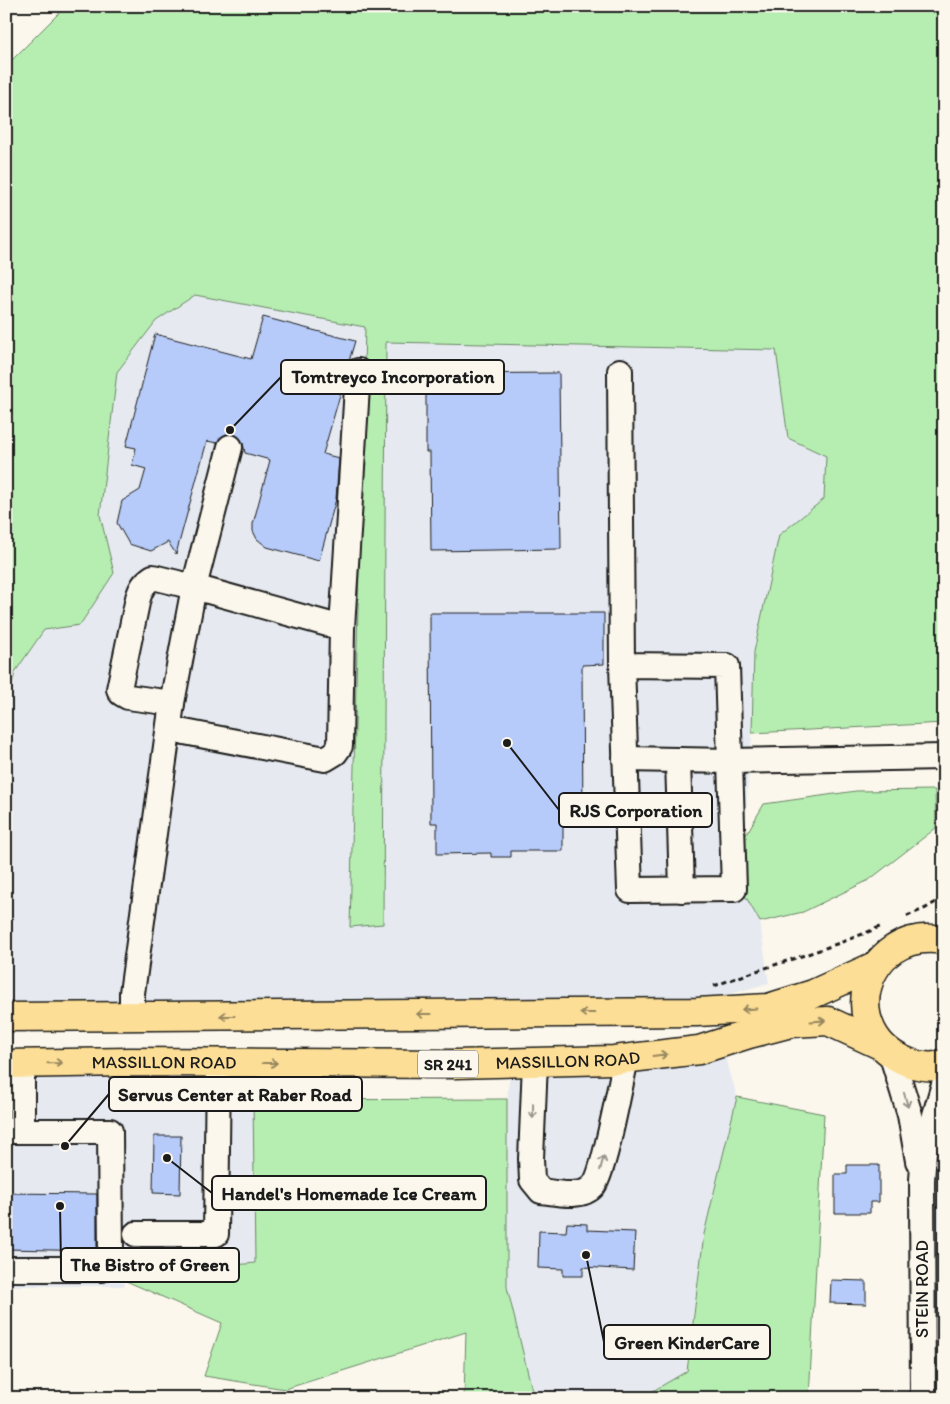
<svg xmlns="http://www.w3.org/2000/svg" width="950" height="1404" viewBox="0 0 950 1404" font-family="Itim,sans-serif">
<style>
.built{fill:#e6eaf0}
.green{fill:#b6eeb1;stroke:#698566}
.building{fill:#b6cbfa;stroke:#1c1c1c}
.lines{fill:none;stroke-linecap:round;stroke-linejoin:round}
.minor-casing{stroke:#1c1c1c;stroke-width:28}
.major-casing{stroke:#1c1c1c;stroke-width:31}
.path{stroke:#1c1c1c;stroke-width:3;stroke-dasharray:5 4;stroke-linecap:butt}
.minor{stroke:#fbf7ec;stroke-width:24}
.major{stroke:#fcde96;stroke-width:28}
.oneway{stroke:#97875f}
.oneway2{stroke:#97948e}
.labels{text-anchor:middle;stroke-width:4;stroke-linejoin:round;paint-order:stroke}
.shield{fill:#fbf7ec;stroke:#5f5e5a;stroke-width:1}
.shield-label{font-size:16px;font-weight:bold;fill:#1c1c1c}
.street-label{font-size:18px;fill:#1c1c1c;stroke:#fbf7ec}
.leader{fill:none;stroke:#1c1c1c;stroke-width:2}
.callout-dot{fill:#1c1c1c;stroke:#fbf7ec;stroke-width:2}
.callout{fill:#fbf7ec;stroke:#1c1c1c;stroke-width:2}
.callout-label{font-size:19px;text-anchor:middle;font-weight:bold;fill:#1c1c1c}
</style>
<rect width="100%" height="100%" fill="#fbf7ec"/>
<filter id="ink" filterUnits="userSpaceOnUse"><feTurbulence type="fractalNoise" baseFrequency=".02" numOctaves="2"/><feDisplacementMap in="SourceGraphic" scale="10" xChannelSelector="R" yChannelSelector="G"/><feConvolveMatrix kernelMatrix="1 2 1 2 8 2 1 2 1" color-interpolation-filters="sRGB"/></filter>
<g filter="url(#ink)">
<!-- built -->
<g class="built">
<polygon points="195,295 365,327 350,927 383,924 386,342 776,350 788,438 827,456 824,499 779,535 754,652 752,733 744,838 742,890 760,922 769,983 709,1000 6,1004 6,712 15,672 44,630 80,625 114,573 100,515 117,372 156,321"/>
<polygon points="722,1043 737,1097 704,1234 686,1371 641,1398 534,1398 507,1287 507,1099 511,1063"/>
<polygon points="253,1063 255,1263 125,1277 125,1286 6,1286 6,1064"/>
<polygon points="944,1084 944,1318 922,1317 922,1180"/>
</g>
<!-- green -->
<g class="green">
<polygon points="66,6 944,6 944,723 752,733 754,652 779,535 824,499 826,456 788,438 776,350 386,342 383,924 350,927 365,327 195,295 156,321 117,372 100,515 114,573 80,625 44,630 15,672 6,712 6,66"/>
<polygon points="935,790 936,828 869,880 803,912 760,922 742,890 744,838 764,804 856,791"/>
<polygon points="737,1097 824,1114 809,1398 641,1398 687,1371 704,1234"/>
<polygon points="507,1099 507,1287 534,1398 464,1398 466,1332 285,1389 204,1376 222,1323 117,1277 255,1263 253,1100"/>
</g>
<!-- building -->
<g class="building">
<polygon points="263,317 355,341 349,361 344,370 344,381 323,454 339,458 336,499 319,561 267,547 257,539 253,531 253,524 270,460 245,453 243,443 240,438 233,434 227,434 221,437 217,443 207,441 176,554 168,542 151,551 129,544 117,523 122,501 140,490 146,469 132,465 136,448 126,446 155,334 251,359"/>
<polygon points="559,373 561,549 431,551 430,452 426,452 426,374"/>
<polygon points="430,613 604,613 604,664 582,665 583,821 563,821 563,851 511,851 511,857 491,857 491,853 437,854 437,823 431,823"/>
<polygon points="154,1136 181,1136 180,1194 153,1193"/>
<polygon points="847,1165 879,1165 879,1202 870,1202 870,1213 835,1213 835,1174 847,1174"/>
<polygon points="6,1193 97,1194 97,1251 6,1249"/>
<polygon points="567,1223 587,1224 587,1230 635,1232 633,1270 583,1267 583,1276 563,1276 563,1269 538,1268 539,1231 566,1232"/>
<polygon points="831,1280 866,1281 866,1304 830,1303"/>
</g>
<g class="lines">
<defs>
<g id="minor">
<polyline points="620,371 622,665 630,890 734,889 727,666 622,665"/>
<polyline points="342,628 358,371"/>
<path d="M172,703L128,697L121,693L119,689L138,598C141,588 144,583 153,577L194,587L230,447"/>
<polyline points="625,759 678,760"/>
<polyline points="682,890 678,760 730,761 944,757"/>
<polyline points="132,1016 132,993 172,703 194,587 342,628 340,746 335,753 325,759 169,729"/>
<polyline points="891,1053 910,1115 918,1161"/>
<path d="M535,1062L531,1159L532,1180L541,1191C557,1193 582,1199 593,1186C604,1175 621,1080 626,1059"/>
<polyline points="6,1131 110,1131 111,1253 102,1269 6,1269"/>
<polyline points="22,1131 22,1064"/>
<polyline points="136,1234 216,1234 218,1062"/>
<polyline points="923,1398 922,1180 924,1153 944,1084"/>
</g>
<g id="major">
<path d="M944,940C861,926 834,1036 910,1063C920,1066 934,1068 944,1064"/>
<polyline points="6,1017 697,1012 768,1008 813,994 877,965"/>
<path id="s1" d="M6,1064L129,1062L455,1064L614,1060L699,1050L749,1034L791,1023L828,1021L880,1045"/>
</g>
</defs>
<!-- minor casing -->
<use href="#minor" class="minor-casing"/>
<!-- major casing -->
<use href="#major" class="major-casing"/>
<!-- path -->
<g class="path">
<polyline points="907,916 926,908 944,897"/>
<path d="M714,986C770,965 827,950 882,926"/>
</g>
<!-- minor -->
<use href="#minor" class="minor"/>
<!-- major -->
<use href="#major" class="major"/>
</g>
<!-- one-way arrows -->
<defs><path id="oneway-shaft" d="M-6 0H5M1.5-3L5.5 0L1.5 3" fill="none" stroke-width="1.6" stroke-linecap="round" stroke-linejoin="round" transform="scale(1.25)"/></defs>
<g class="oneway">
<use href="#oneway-shaft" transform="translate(749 1009) rotate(176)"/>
<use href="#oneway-shaft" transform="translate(587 1013) rotate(180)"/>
<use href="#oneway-shaft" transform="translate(424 1014) rotate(180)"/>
<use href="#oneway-shaft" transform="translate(227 1016) rotate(180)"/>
<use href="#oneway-shaft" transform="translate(818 1021) rotate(-4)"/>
<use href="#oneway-shaft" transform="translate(660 1055) rotate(-7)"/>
<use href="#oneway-shaft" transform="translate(55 1063) rotate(-1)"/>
<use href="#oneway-shaft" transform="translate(270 1063)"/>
</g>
<g class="oneway2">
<use href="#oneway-shaft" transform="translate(906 1100) rotate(74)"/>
<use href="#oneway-shaft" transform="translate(533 1111) rotate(91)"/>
<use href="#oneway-shaft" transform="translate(602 1163) rotate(-75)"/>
</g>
</g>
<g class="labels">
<!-- shield labels -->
<rect class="shield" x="418" y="1050.5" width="60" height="27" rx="4"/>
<g class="shield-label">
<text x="448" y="1070">SR 241</text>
</g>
<!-- street labels -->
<g class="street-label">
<text dy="6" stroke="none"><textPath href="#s1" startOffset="562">MASSILLON ROAD</textPath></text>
<text dy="6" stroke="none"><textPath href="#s1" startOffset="158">MASSILLON ROAD</textPath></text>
<text transform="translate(922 1289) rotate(-90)" y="6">STEIN ROAD</text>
</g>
</g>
<!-- callouts -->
<path class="leader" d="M230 430L281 377M507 743L559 810M65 1146L109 1094M167 1158L212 1193M60 1206L61 1265M586 1255L604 1342"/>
<g class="callout-dot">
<circle cx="230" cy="430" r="5"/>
<circle cx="507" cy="743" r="5"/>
<circle cx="65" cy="1146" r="5"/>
<circle cx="167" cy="1158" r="5"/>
<circle cx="60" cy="1206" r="5"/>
<circle cx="586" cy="1255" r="5"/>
</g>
<g class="callout">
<rect x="281" y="360" width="223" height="34" rx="5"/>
<rect x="559" y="793" width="153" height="34" rx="5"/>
<rect x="109" y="1077" width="253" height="34" rx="5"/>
<rect x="212" y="1176" width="274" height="34" rx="5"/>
<rect x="61" y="1248" width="178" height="34" rx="5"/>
<rect x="604" y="1325" width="166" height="34" rx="5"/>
</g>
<g class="callout-label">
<text x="393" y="383">Tomtreyco Incorporation</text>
<text x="636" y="817">RJS Corporation</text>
<text x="235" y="1101">Servus Center at Raber Road</text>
<text x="349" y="1200">Handel's Homemade Ice Cream</text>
<text x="150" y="1271">The Bistro of Green</text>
<text x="687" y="1349">Green KinderCare</text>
</g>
<!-- margin -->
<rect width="950" height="1404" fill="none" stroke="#fbf7ec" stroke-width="25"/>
<rect x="12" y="12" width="925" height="1379" fill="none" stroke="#1c1c1c" stroke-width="2" filter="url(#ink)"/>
</svg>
